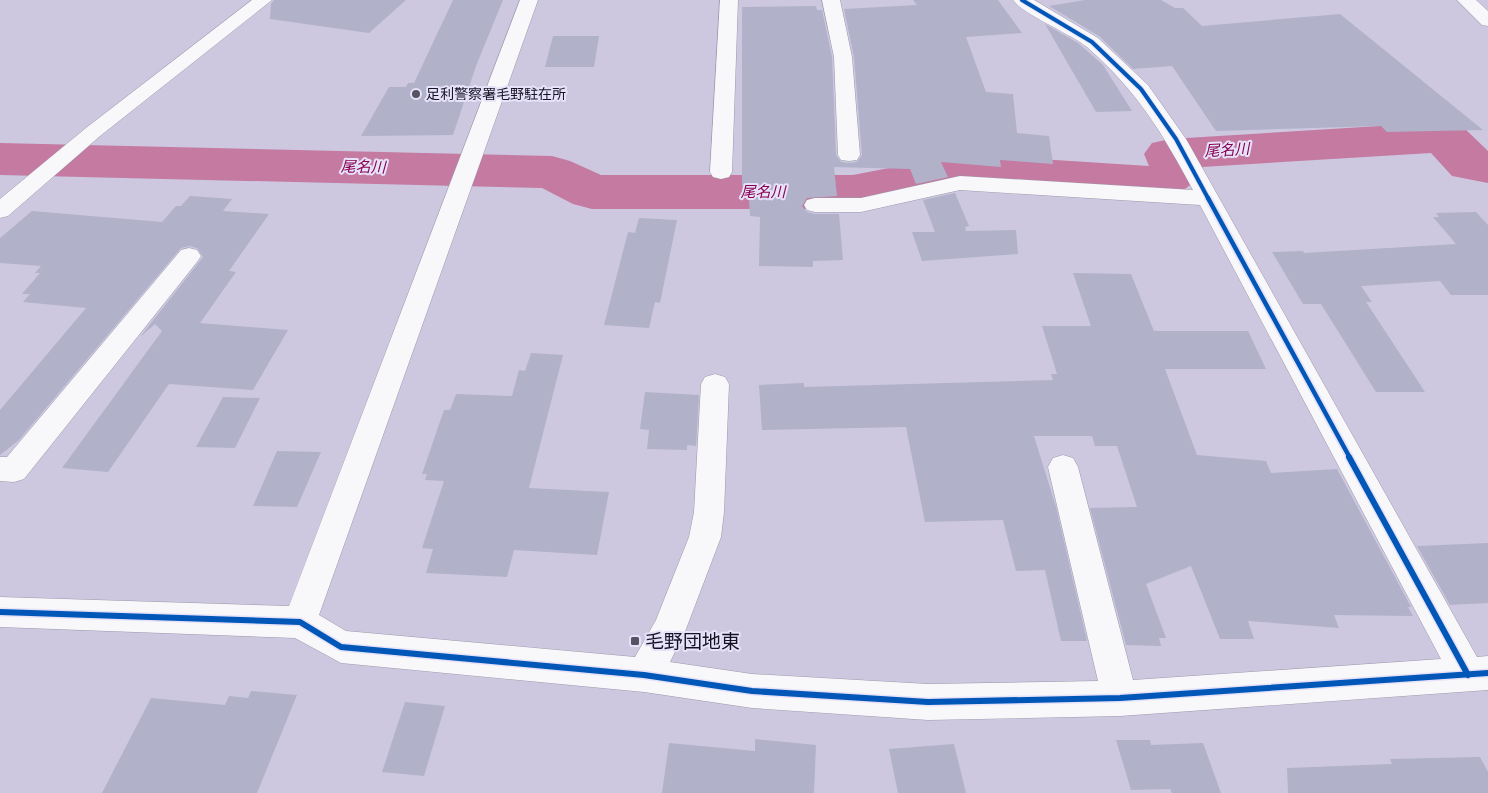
<svg xmlns="http://www.w3.org/2000/svg" width="1488" height="793" viewBox="0 0 1488 793" font-family="'Space Grotesk','Noto Sans JP',sans-serif">
<style>
.lines{fill:none;stroke-linecap:round;stroke-linejoin:round}
.river{fill:#c47aa1;fill-rule:evenodd}
.building{fill:#b1b1ca}
.minor-casing{stroke:#9c98aa;stroke-width:1}
.minor{fill:#f8f7fa;fill-rule:evenodd}
.cycleway-far2-casing{stroke:#e6e2f9;stroke-width:6}
.cycleway-far1-casing{stroke:#e6e2f9;stroke-width:8}
.cycleway-casing{stroke:#e6e2f9;stroke-width:9}
.cycleway-far2{stroke:#0057b8;stroke-width:4}
.cycleway-far1{stroke:#0057b8;stroke-width:4.5}
.cycleway{stroke:#0057b8;stroke-width:6}
.poi-dot{fill:#565264;stroke:#e6e2f9;stroke-width:2}
.labels{text-anchor:middle;stroke-width:4;stroke-linejoin:round;paint-order:stroke}
.far-poi-label{font-size:14px;fill:#161222;stroke:#e6e2f9;text-anchor:start}
.far-water-label{font-size:15px;font-style:italic;fill:#890050;stroke:#e6e2f9}
.near-poi-label{font-size:19px;fill:#161222;stroke:#e6e2f9;text-anchor:start}
</style>
<rect width="100%" height="100%" fill="#cdc8e0"/>
<g class="lines">
<!-- river -->
<path class="river" d="M1444,122L1462,126L1488,151V183L1452,176L1431,153L1202,167L1203,170C1192,187 1180,194 1160,199L961,186L853,209H592L573,204L542,188L0,175V143L552,156L570,161L601,175H853L961,154L1149,166L1144,154L1152,143L1170,139Z"/>
</g>
<!-- building -->
<g class="building">
<polygon points="274,0 406,0 369,33 270,19 271,4"/>
<polygon points="453,0 503,0 476,66 453,135 361,136 389,87 406,87 408,83 414,83"/>
<polygon points="913,0 998,0 1022,33 966,37 986,92 1013,94 1017,133 1049,136 1053,164 1000,160 1001,167 941,162 948,177 916,184 910,169 834,167 837,196 807,198 802,206 807,212 815,214 839,214 843,260 813,261 813,267 759,266 760,217 750,216 748,186 742,186 742,7 816,6 817,10 822,10 832,57 836,155 841,162 849,163 857,162 862,155 854,57 844,9 917,5"/>
<polygon points="1085,0 1161,0 1175,8 1183,8 1202,26 1340,14 1483,130 1387,132 1381,126 1216,131 1172,66 1133,69 1099,36 1049,6"/>
<polygon points="1045,24 1078,43 1103,65 1132,111 1096,112"/>
<polygon points="553,36 599,36 594,67 545,67"/>
<polygon points="955,193 969,226 965,227 966,231 1016,230 1018,254 922,261 912,232 935,232 923,200"/>
<polygon points="190,196 232,199 223,211 269,214 229,271 236,272 200,323 288,330 253,390 169,384 108,472 62,468 162,331 155,324 140,337 203,257 197,248 189,246 181,248 19,440 0,455 0,410 86,308 23,302 30,294 22,294 40,273 35,273 41,266 0,263 0,238 32,211 162,222 176,206 181,206"/>
<polygon points="1476,212 1488,225 1488,295 1451,295 1440,281 1361,286 1372,302 1366,302 1425,392 1376,392 1321,304 1303,304 1272,252 1303,251 1304,253 1456,244 1433,217 1439,217 1436,213"/>
<polygon points="639,218 677,220 660,303 655,302 649,328 604,325 628,232 635,233"/>
<polygon points="1073,273 1131,274 1154,331 1248,331 1266,369 1165,369 1197,455 1266,461 1271,473 1337,469 1411,607 1408,607 1413,616 1334,615 1339,628 1248,621 1254,639 1220,639 1191,566 1146,584 1166,638 1159,638 1161,646 1126,645 1090,508 1137,507 1117,446 1095,446 1092,436 1034,436 1056,507 1087,641 1061,641 1045,570 1016,571 1003,520 925,522 906,427 762,430 759,385 804,383 804,387 1053,380 1051,374 1057,374 1042,326 1091,326"/>
<polygon points="531,353 563,355 529,488 609,492 597,555 514,550 507,577 426,573 433,549 422,548 444,481 425,480 427,474 422,474 444,410 450,410 456,394 512,396 519,370 525,371"/>
<polygon points="645,392 699,395 696,446 687,445 687,450 647,449 649,430 640,429"/>
<polygon points="223,397 260,398 235,448 196,447"/>
<polygon points="277,451 321,452 297,507 253,506"/>
<polygon points="1488,543 1488,603 1450,605 1417,546"/>
<polygon points="251,691 297,695 257,793 102,793 151,698 225,705 229,696 248,698"/>
<polygon points="405,702 445,706 424,776 382,772"/>
<polygon points="755,739 816,745 814,793 662,793 669,743 755,751"/>
<polygon points="1116,740 1150,740 1151,745 1203,743 1221,793 1172,793 1170,789 1131,790"/>
<polygon points="954,744 966,793 898,793 889,749"/>
<polygon points="1480,757 1488,772 1488,793 1288,793 1287,768 1392,764 1390,759"/>
</g>
<g class="lines">
<defs>
<g id="minor">
<polygon points="252,0 272,0 100,136 8,216 0,218 0,199 86,128"/>
<path d="M520,0H538L319,615L346,631L635,657L656,620L689,537L694,512L701,384L705,377L715,374L725,377L729,384L724,512L721,537L686,629L670,662L752,674L928,684L1098,681L1048,467L1053,458L1063,455L1073,458L1078,467L1133,680L1441,659L1200,205L960,190L861,212H815L807,210L804,205L807,200L815,198H861L960,176L1193,190C1162,132 1137,91 1087,47C1070,33 1024,15 1013,0H1034L1098,38L1148,85L1186,139L1477,657L1488,656V690L1120,716L928,720L752,708L644,692L341,663L295,638L0,627V597L289,606Z"/>
<polygon points="720,0 738,0 732,172 729,177 721,179 713,177 710,172"/>
<polygon points="822,0 840,0 852,57 860,155 857,160 849,161 841,160 838,155 834,57"/>
<polygon points="1457,0 1476,0 1488,11 1488,26 1482,25"/>
<polygon points="189,248 197,250 201,256 197,262 24,479 14,482 0,481 0,457 7,457 181,250"/>
</g>
</defs>
<!-- minor casing -->
<use href="#minor" class="minor-casing"/>
<!-- minor -->
<use href="#minor" class="minor"/>
<defs>
<polyline id="cycleway-far2" points="1022,0 1092,42 1141,89 1176,139 1209,200"/>
<polyline id="cycleway-far1" points="1208,198 1350,458"/>
<g id="cycleway">
<polyline points="1349,457 1468,675"/>
<polyline points="0,612 300,622 341,647 644,675 752,691 928,702 1120,698 1488,673"/>
</g>
</defs>
<!-- cycleway-far2 casing -->
<use href="#cycleway-far2" class="cycleway-far2-casing"/>
<!-- cycleway-far1 casing -->
<use href="#cycleway-far1" class="cycleway-far1-casing"/>
<!-- cycleway casing -->
<use href="#cycleway" class="cycleway-casing"/>
<!-- cycleway-far2 -->
<use href="#cycleway-far2" class="cycleway-far2"/>
<!-- cycleway-far1 -->
<use href="#cycleway-far1" class="cycleway-far1"/>
<!-- cycleway -->
<use href="#cycleway" class="cycleway"/>
</g>
<!-- markers -->
<g class="poi-dot">
<circle cx="416" cy="94" r="5"/>
<rect x="630" y="636" width="10" height="10" rx="2.5"/>
</g>
<g class="labels">
<!-- far-poi labels -->
<g class="far-poi-label">
<text x="426" y="99">足利警察署毛野駐在所</text>
</g>
<!-- far-water labels -->
<g class="far-water-label">
<text transform="translate(1227 150) rotate(-3)" y="5">尾名川</text>
<text transform="translate(363 167) rotate(1)" y="5">尾名川</text>
<text x="763" y="197">尾名川</text>
</g>
<!-- near-poi labels -->
<g class="near-poi-label">
<text x="645" y="648">毛野団地東</text>
</g>
</g>
</svg>
